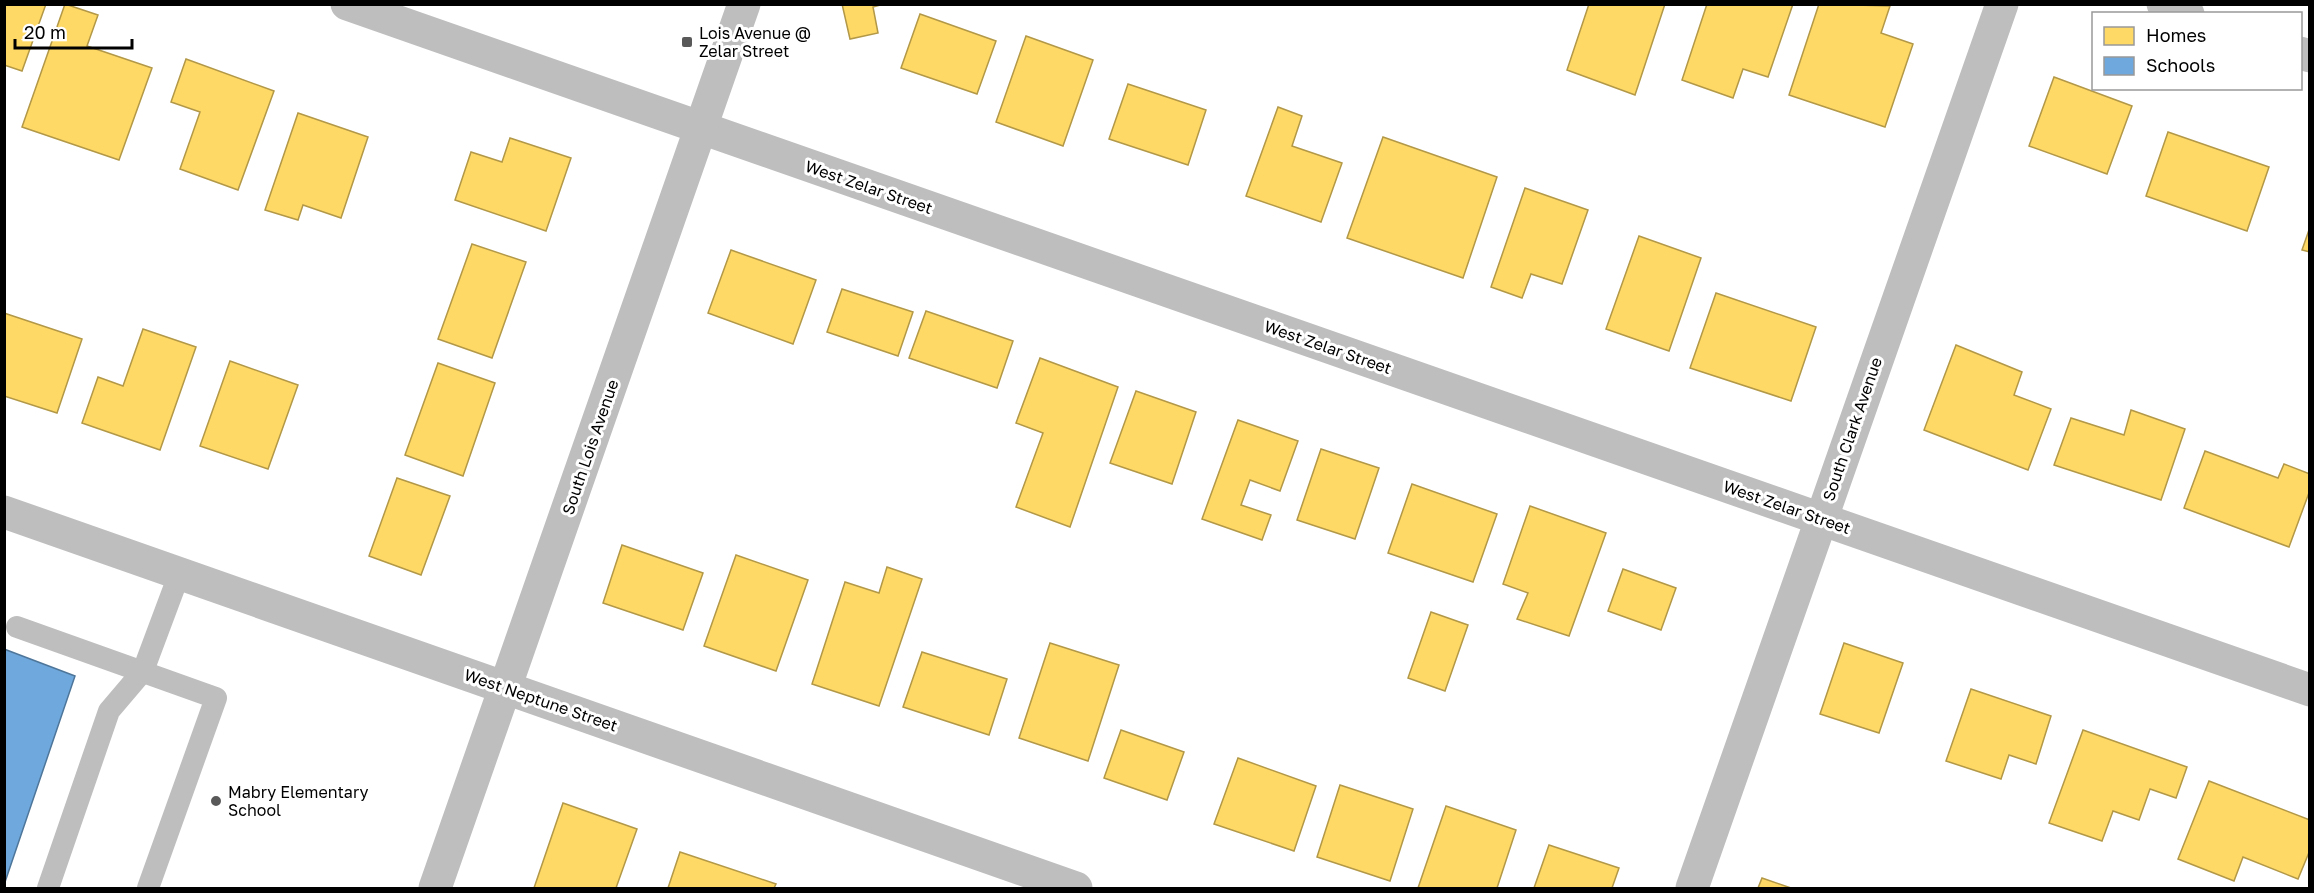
<svg xmlns="http://www.w3.org/2000/svg" width="2314" height="893" viewBox="0 0 2314 893" font-family="'Golos Text',sans-serif">
<style>
.homes{fill:#ffd966;stroke:#b29847;stroke-width:1.5}
.schools{fill:#6fa8dc;stroke:#4e769a;stroke-width:1.5}
.lines{fill:none;stroke-linecap:round;stroke-linejoin:round}
.service{stroke:#bebebe;stroke-width:22}
.minor{stroke:#bebebe;stroke-width:33}
.tertiary{stroke:#bebebe;stroke-width:33}
.poi-dot{fill:#595959;stroke:#fff;stroke-width:2}
.labels{text-anchor:middle;stroke-width:6;stroke-linejoin:round;paint-order:stroke}
.poi-label{font-size:16px;fill:#000;stroke:#fff;text-anchor:start}
.street-label{font-size:16px;fill:#000;stroke:#fff}
</style>
<rect width="100%" height="100%" fill="#fff"/>
<!-- homes -->
<g class="homes">
<polygon points="4,4 46,4 22,71 4,65"/>
<polygon points="65,4 98,15 87,46 152,68 119,160 22,127"/>
<polygon points="842,4 884,4 873,7 878,33 850,39"/>
<polygon points="1589,4 1665,4 1635,95 1567,70"/>
<polygon points="1707,4 1793,4 1768,77 1743,69 1733,98 1682,80"/>
<polygon points="1819,4 1890,6 1881,33 1913,44 1885,127 1789,95"/>
<polygon points="920,14 996,41 977,94 901,68"/>
<polygon points="1026,36 1093,60 1063,146 996,122"/>
<polygon points="186,59 274,91 238,190 180,169 200,112 171,102"/>
<polygon points="2054,77 2132,106 2107,174 2029,146"/>
<polygon points="1128,84 1206,110 1188,165 1109,139"/>
<polygon points="1278,107 1302,116 1292,146 1342,163 1321,222 1246,196"/>
<polygon points="298,113 368,137 341,218 303,205 298,220 265,210"/>
<polygon points="2168,132 2269,167 2247,231 2146,196"/>
<polygon points="1383,137 1497,177 1463,278 1347,238"/>
<polygon points="510,138 571,158 546,231 455,200 471,152 502,162"/>
<polygon points="1525,188 1588,210 1562,284 1531,274 1522,298 1491,287"/>
<polygon points="2310,227 2310,252 2302,250"/>
<polygon points="1639,236 1701,258 1669,351 1606,329"/>
<polygon points="472,244 526,262 492,358 438,339"/>
<polygon points="731,250 816,280 793,344 708,313"/>
<polygon points="842,289 913,312 898,356 827,332"/>
<polygon points="1716,293 1816,327 1791,401 1690,368"/>
<polygon points="926,311 1013,341 997,388 909,358"/>
<polygon points="4,313 82,339 57,413 4,396"/>
<polygon points="143,329 196,347 160,450 82,423 98,377 123,386"/>
<polygon points="1956,345 2022,372 2014,395 2051,409 2028,470 1924,430"/>
<polygon points="1040,358 1118,387 1070,527 1016,507 1043,433 1016,423"/>
<polygon points="230,361 298,385 268,469 200,446"/>
<polygon points="438,363 495,383 463,476 405,455"/>
<polygon points="1136,391 1196,412 1172,484 1110,463"/>
<polygon points="2131,410 2185,429 2161,500 2054,465 2071,418 2124,435"/>
<polygon points="1238,420 1298,441 1280,491 1250,480 1241,505 1271,515 1262,540 1202,519"/>
<polygon points="1321,449 1379,468 1355,539 1297,520"/>
<polygon points="2205,451 2278,478 2284,464 2310,474 2310,490 2289,547 2184,508"/>
<polygon points="397,478 450,496 421,575 369,556"/>
<polygon points="1412,484 1497,514 1473,582 1388,553"/>
<polygon points="1530,506 1606,533 1569,636 1517,619 1528,593 1503,584"/>
<polygon points="622,545 703,573 683,630 603,603"/>
<polygon points="736,555 808,580 776,671 704,646"/>
<polygon points="887,567 922,579 879,706 812,684 845,582 879,593"/>
<polygon points="1623,569 1676,588 1661,630 1608,611"/>
<polygon points="1431,612 1468,625 1445,691 1408,678"/>
<polygon points="1050,643 1119,665 1088,761 1019,738"/>
<polygon points="1844,643 1903,663 1879,733 1820,714"/>
<polygon points="922,652 1007,679 989,735 903,707"/>
<polygon points="1971,689 2051,716 2036,764 2009,755 2001,779 1946,761"/>
<polygon points="1121,730 1184,752 1167,800 1104,778"/>
<polygon points="2083,730 2187,767 2176,798 2150,789 2139,820 2113,811 2102,841 2049,823"/>
<polygon points="1238,758 1316,786 1294,851 1214,824"/>
<polygon points="2209,781 2310,820 2310,850 2298,879 2243,857 2234,881 2178,859"/>
<polygon points="1340,785 1413,809 1390,881 1317,857"/>
<polygon points="563,803 637,829 616,888 534,888"/>
<polygon points="1446,806 1516,830 1497,888 1418,888"/>
<polygon points="1549,845 1619,868 1612,888 1534,888"/>
<polygon points="680,852 776,884 774,888 668,888"/>
<polygon points="1762,878 1791,888 1758,888"/>
</g>
<!-- schools -->
<polygon class="schools" points="4,649 75,676 4,885"/>
<g class="lines">
<!-- service -->
<g class="service">
<polyline points="17,627 216,698 148,888"/>
<polyline points="48,888 109,711 143,671 180,572"/>
</g>
<!-- minor -->
<g class="minor">
<polyline points="347,4 2310,690"/>
<polyline points="2163,4 2188,14"/>
<polyline points="2300,53 2310,56"/>
<polyline points="4,512 1076,888"/>
<polyline points="1692,888 2002,4"/>
</g>
<!-- tertiary -->
<polyline class="tertiary" points="435,888 744,4"/>
</g>
<!-- markers -->
<g class="poi-dot">
<rect x="681" y="36" width="12" height="12" rx="3"/>
<circle cx="216" cy="801" r="6"/>
</g>
<g class="labels">
<!-- poi labels -->
<g class="poi-label">
<text x="699" y="39">Lois Avenue @<tspan x="699" dy="18">Zelar Street</tspan></text>
<text x="228" y="798">Mabry Elementary<tspan x="228" dy="18">School</tspan></text>
</g>
<!-- street labels -->
<g class="street-label">
<text transform="translate(869 187) rotate(19)" y="6">West Zelar Street</text>
<text transform="translate(1328 347) rotate(19)" y="6">West Zelar Street</text>
<text transform="translate(1852 429) rotate(-71)" y="6">South Clark Avenue</text>
<text transform="translate(590 447) rotate(-71)" y="6">South Lois Avenue</text>
<text transform="translate(1787 507) rotate(19)" y="6">West Zelar Street</text>
<text transform="translate(541 700) rotate(19)" y="6">West Neptune Street</text>
</g>
</g>
<!-- border -->
<rect width="2314" height="893" fill="none" stroke="#000000" stroke-width="12"/>
<!-- legend -->
<rect x="2092" y="12" width="210" height="78" fill="#ffffff" stroke="#999999" stroke-width="1.5"/>
<rect x="2104" y="27" width="30" height="18" fill="#ffd966" stroke="#999999" stroke-width="1.5"/>
<text x="2146" y="42" font-size="18" fill="#000000">Homes</text>
<rect x="2104" y="57" width="30" height="18" fill="#6fa8dc" stroke="#999999" stroke-width="1.5"/>
<text x="2146" y="72" font-size="18" fill="#000000">Schools</text>
<!-- scale -->
<path d="M15 39v9h117v-9" fill="none" stroke="#000000" stroke-width="3"/>
<text x="24" y="39" font-size="18" fill="#000000" stroke="#ffffff" stroke-width="4.5" paint-order="stroke">20 m</text>
</svg>
